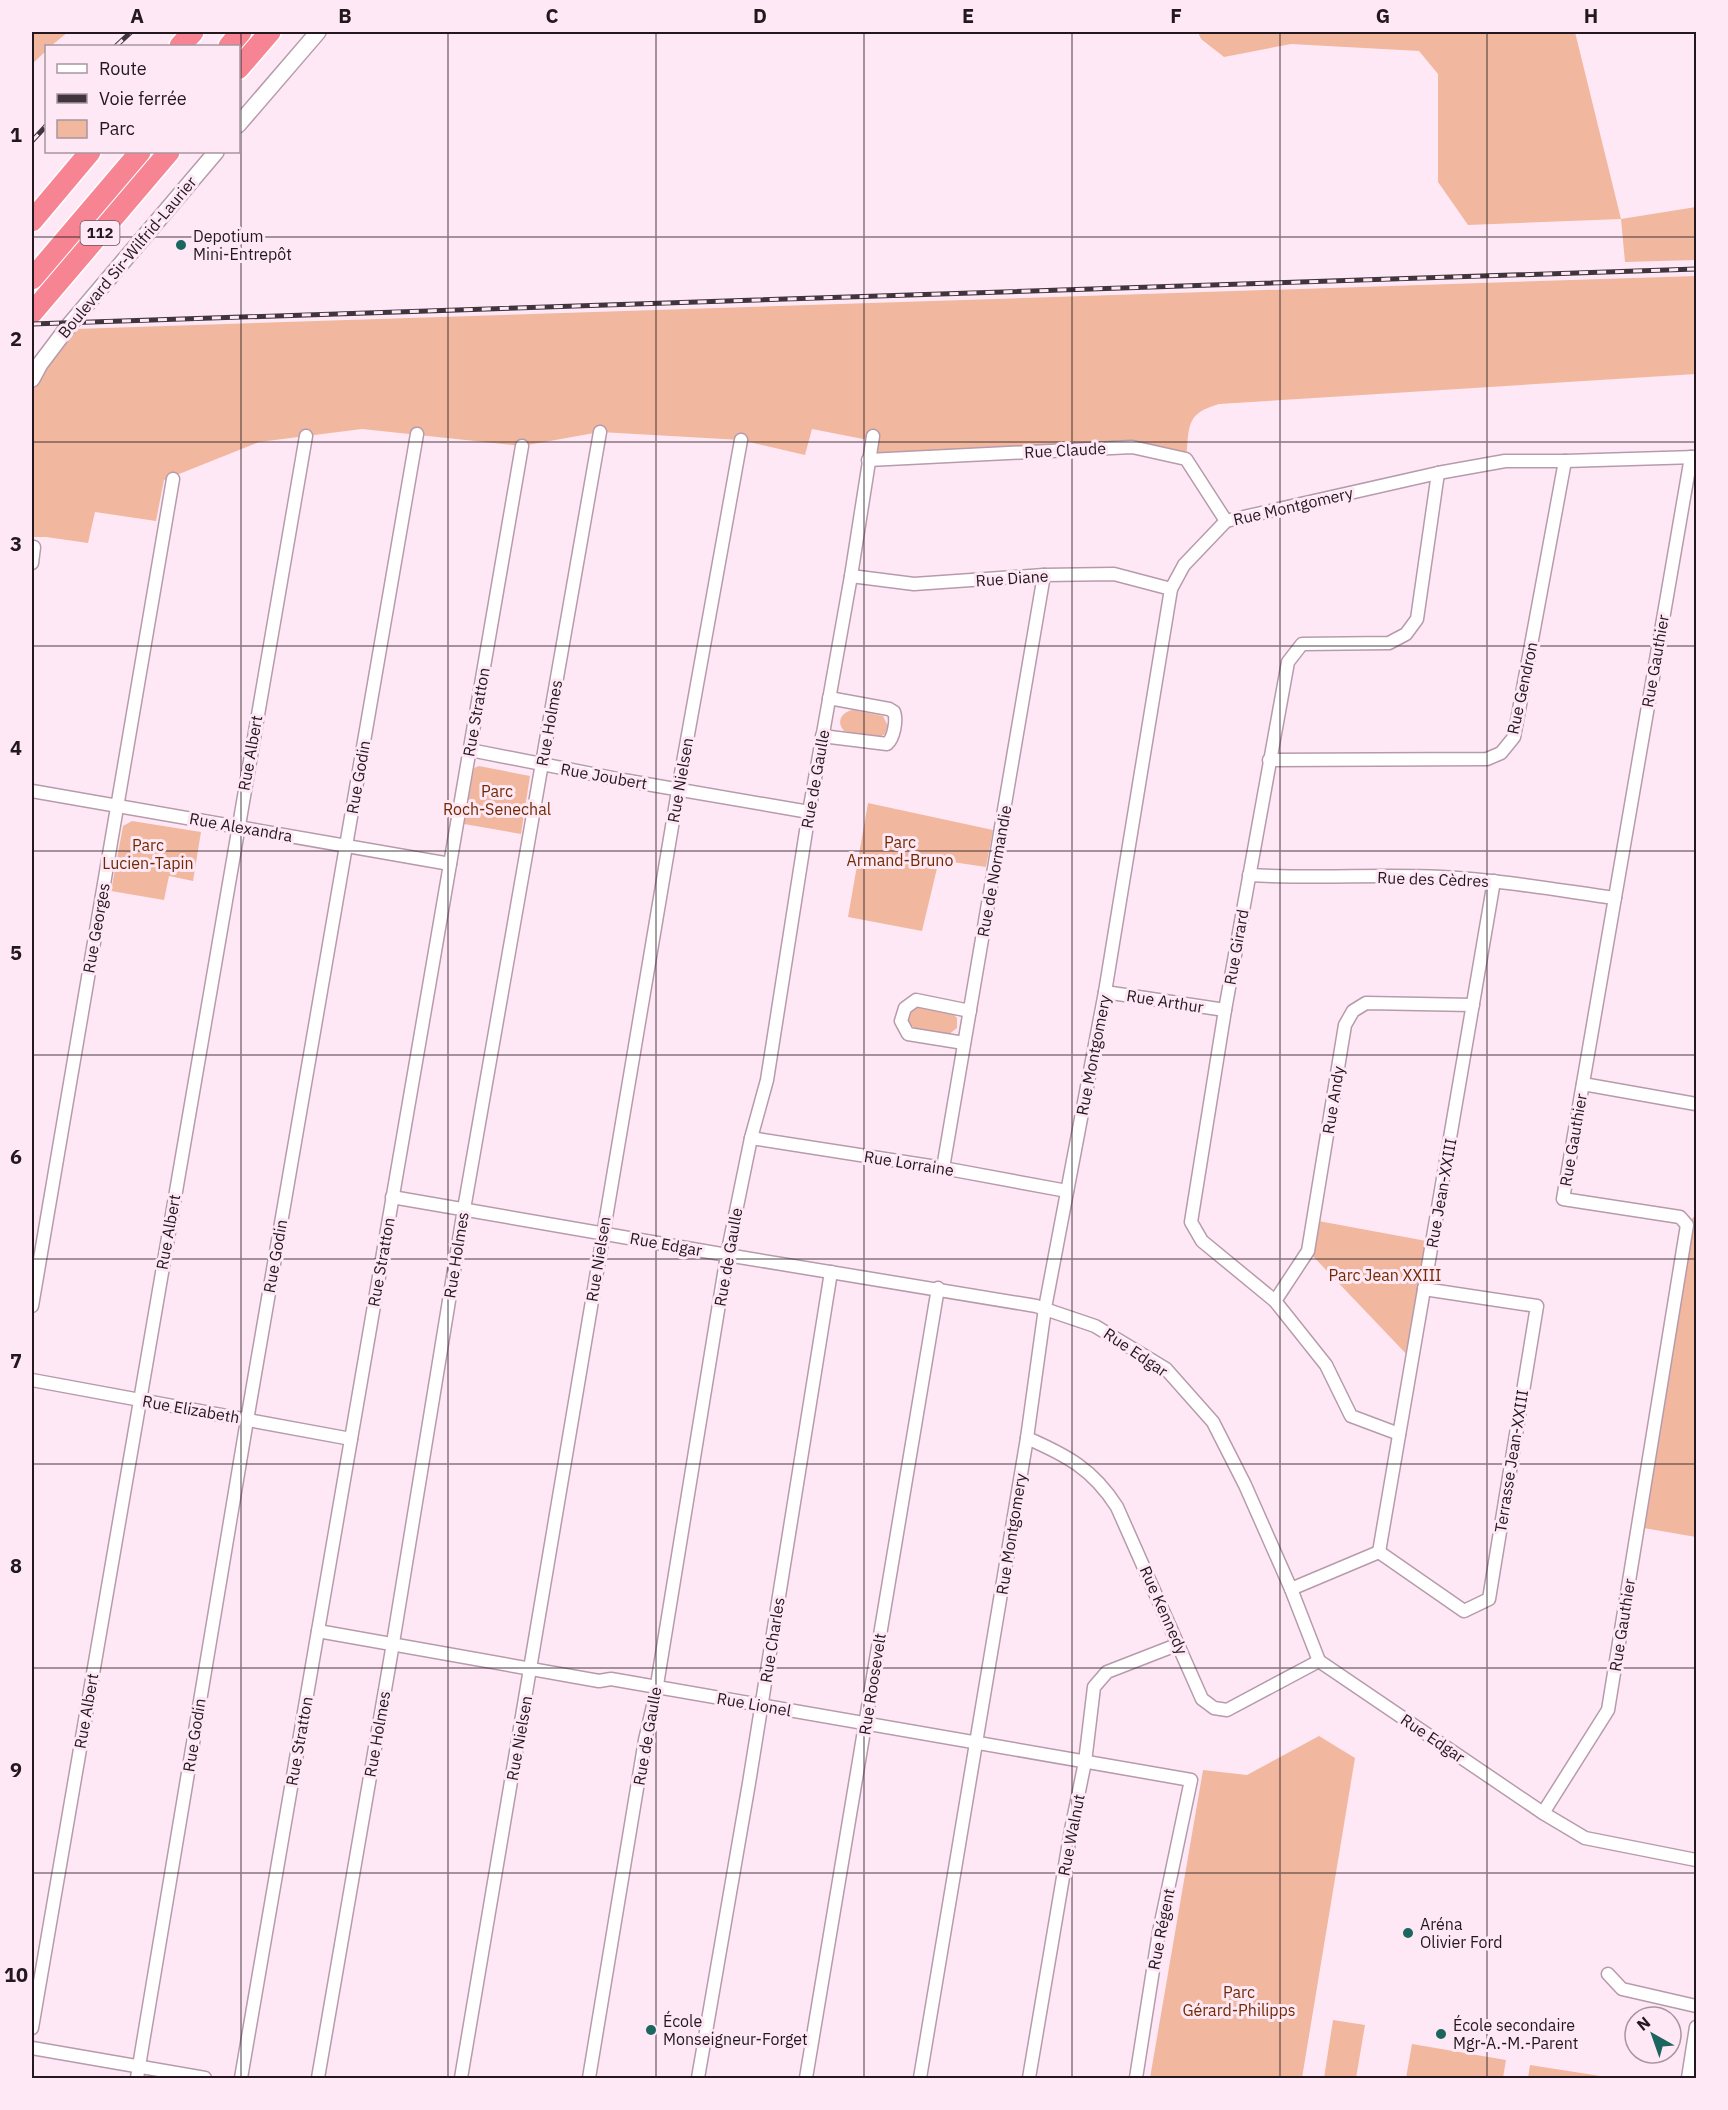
<svg xmlns="http://www.w3.org/2000/svg" width="1728" height="2110" viewBox="0 0 1728 2110" font-family="'IBM Plex Sans',sans-serif">
<style>
.green{fill:#f1b89f}
.lines{fill:none;stroke-linecap:round;stroke-linejoin:round}
.minor-casing{stroke:#b79bab;stroke-width:15}
.tertiary-casing{stroke:#b79bab;stroke-width:18}
.motorway-casing{stroke:#fff;stroke-width:24}
.minor{stroke:#fff;stroke-width:12}
.tertiary{stroke:#fff;stroke-width:15}
.motorway{stroke:#f78492;stroke-width:21}
.rail-casing{stroke:#40353c;stroke-width:5}
.rail{stroke:#ffe8f5;stroke-width:3;stroke-dasharray:9;stroke-linecap:butt}
.grid{fill:none;stroke:#22181e;stroke-width:1.5;stroke-opacity:0.55}
.poi-dot{fill:#1b665f;stroke:#ffe8f5;stroke-width:2}
.labels{text-anchor:middle;stroke-width:6;stroke-linejoin:round;paint-order:stroke}
.shield{fill:#ffe8f5;stroke:#64565e;stroke-width:1.5}
.shield-label{font-size:15px;font-weight:bold;fill:#22181e}
.poi-label{font-size:16px;fill:#22181e;stroke:#ffe8f5;text-anchor:start}
.street-label{font-size:16px;fill:#22181e;stroke:#ffe8f5}
.park-label{font-size:16px;fill:#6f2a01;stroke:#ffe8f5}
.neatline{fill:none;stroke:#22181e;stroke-width:2}
.grid-label{font-size:20px;text-anchor:middle;font-weight:bold;fill:#22181e}
</style>
<rect width="100%" height="100%" fill="#ffe8f5"/>
<!-- green -->
<g class="green">
<polygon points="32,32 68,32 51,46 46,46 46,51 32,64"/>
<polygon points="1198,32 1575,32 1621,219 1696,207 1696,260 1625,262 1621,219 1468,225 1438,182 1438,74 1419,51 1291,44 1224,57 1201,39"/>
<path d="M1696,276V374L1219,404C1184,414 1190,427 1186,459L1132,447L868,460L872,436L863,439L812,429L805,455L741,440L600,432L522,446L362,429L259,442L164,480L156,521L95,512L88,543L46,537H32V389L74,329Z"/>
<path d="M853,710L883,716L888,726L885,734L878,738L844,731C836,722 841,712 853,710Z"/>
<polygon points="479,766 530,776 521,834 464,824 474,768"/>
<polygon points="868,803 993,830 986,867 939,860 922,931 848,917"/>
<polygon points="132,821 201,832 193,881 169,876 164,900 111,891 123,826"/>
<path d="M921,1006L953,1014L957,1018V1028L948,1035C935,1033 894,1031 914,1009Z"/>
<polygon points="1696,1214 1696,1537 1638,1527 1687,1225"/>
<polygon points="1313,1220 1432,1242 1412,1360 1308,1251"/>
<polygon points="1319,1736 1355,1758 1302,2078 1150,2078 1203,1770 1247,1775"/>
<polygon points="1333,2020 1365,2025 1356,2078 1324,2078"/>
<polygon points="1412,2044 1506,2060 1503,2078 1406,2078"/>
<polygon points="1530,2065 1613,2078 1528,2078"/>
</g>
<g class="lines">
<defs>
<g id="minor">
<polyline points="868,460 1132,447 1186,459 1226,521"/>
<polyline points="32,563 34,547"/>
<polyline points="851,576 914,584 1044,575 1114,574 1171,589"/>
<path d="M822,736L887,744C894,738 897,720 894,712L889,709L829,698"/>
<polyline points="470,750 623,780 809,812"/>
<polyline points="1269,760 1487,759 1501,753 1514,737 1565,461"/>
<polyline points="32,791 450,864"/>
<path d="M1249,875C1314,879 1378,874 1442,877C1500,880 1557,890 1615,898"/>
<polyline points="1105,992 1225,1010"/>
<polyline points="964,1043 908,1034 901,1021 905,1008 916,1000 970,1011"/>
<polyline points="1583,1084 1696,1104"/>
<polyline points="751,1138 943,1168 1067,1191"/>
<polyline points="943,1168 1044,575"/>
<polyline points="392,1197 727,1255 1036,1306 1095,1326 1166,1369 1213,1422 1245,1485 1291,1589 1319,1661 1543,1813 1585,1838 1696,1860"/>
<polyline points="1275,1301 1308,1251 1345,1025 1353,1011 1366,1003 1473,1005"/>
<polyline points="32,1306 173,479"/>
<polyline points="32,1380 351,1439"/>
<polyline points="1399,1434 1351,1416 1326,1365 1275,1301 1202,1241 1191,1222 1225,1010 1288,662 1302,644 1389,643 1406,634 1417,619 1438,473"/>
<path d="M1027,1438C1066,1455 1093,1469 1117,1507L1202,1699L1214,1708L1227,1710L1319,1661"/>
<polyline points="1379,1552 1494,881"/>
<polyline points="1379,1552 1464,1611 1489,1599 1537,1306 1424,1289"/>
<polyline points="1291,1589 1379,1552"/>
<polyline points="318,1631 599,1681 611,1679 1191,1780 1159,1932 1136,2078"/>
<polyline points="1543,1813 1608,1710 1687,1225 1680,1217 1563,1199 1691,457"/>
<polyline points="1608,1974 1622,1989 1696,2006"/>
<polyline points="32,2028 306,436"/>
<polyline points="32,2048 205,2078"/>
<polyline points="137,2078 245,1432 417,434"/>
<polyline points="241,2078 522,446"/>
<polyline points="318,2078 391,1655 464,1209 600,432"/>
<polyline points="461,2078 680,779 741,440"/>
<polyline points="589,2078 645,1740 655,1697 727,1255 751,1138 767,1080 809,812 851,576 873,436"/>
<polyline points="698,2078 749,1783 831,1272"/>
<polyline points="806,2078 938,1288"/>
<polyline points="920,2078 1027,1438 1045,1308 1105,992 1171,589 1184,565 1226,521 1438,473 1505,461 1565,461 1696,457"/>
<polyline points="1029,2078 1071,1830 1085,1762 1094,1687 1107,1672 1179,1644"/>
<polyline points="1688,2078 1696,2027"/>
</g>
<g id="tertiary">
<polyline points="238,125 318,32"/>
<polyline points="32,379 40,364 71,323 216,152"/>
</g>
<g id="motorway">
<polyline points="180,46 193,32"/>
<polyline points="229,46 241,32"/>
<polyline points="238,69 270,32"/>
<polyline points="32,221 90,152"/>
<polyline points="32,279 140,152"/>
<polyline points="32,313 169,152"/>
</g>
</defs>
<!-- minor casing -->
<use href="#minor" class="minor-casing"/>
<!-- tertiary casing -->
<use href="#tertiary" class="tertiary-casing"/>
<!-- motorway casing -->
<use href="#motorway" class="motorway-casing"/>
<!-- minor -->
<use href="#minor" class="minor"/>
<!-- tertiary -->
<use href="#tertiary" class="tertiary"/>
<!-- motorway -->
<use href="#motorway" class="motorway"/>
<defs>
<g id="rail">
<polyline points="116,46 131,32"/>
<polyline points="32,141 46,126"/>
<polyline points="32,324 1696,269"/>
</g>
</defs>
<!-- rail casing -->
<use href="#rail" class="rail-casing"/>
<!-- rail -->
<use href="#rail" class="rail"/>
</g>
<!-- grid -->
<path class="grid" d="M241,32V2078M448,32V2078M656,32V2078M864,32V2078M1072,32V2078M1280,32V2078M1487,32V2078M32,237H1696M32,442H1696M32,646H1696M32,851H1696M32,1055H1696M32,1259H1696M32,1464H1696M32,1668H1696M32,1873H1696"/>
<!-- markers -->
<g class="poi-dot">
<circle cx="181" cy="245" r="6"/>
<circle cx="1408" cy="1933" r="6"/>
<circle cx="651" cy="2030" r="6"/>
<circle cx="1441" cy="2034" r="6"/>
</g>
<g class="labels">
<!-- shield labels -->
<rect class="shield" x="80.5" y="221" width="39" height="24" rx="4.5"/>
<g class="shield-label">
<text x="100" y="238">112</text>
</g>
<!-- poi labels -->
<g class="poi-label">
<text x="193" y="242">Depotium<tspan x="193" dy="18">Mini-Entrepôt</tspan></text>
<text x="1420" y="1930">Aréna<tspan x="1420" dy="18">Olivier Ford</tspan></text>
<text x="663" y="2027">École<tspan x="663" dy="18">Monseigneur-Forget</tspan></text>
<text x="1453" y="2031">École secondaire<tspan x="1453" dy="18">Mgr-A.-M.-Parent</tspan></text>
</g>
<!-- street labels -->
<g class="street-label">
<text transform="translate(127 257) rotate(-50)" y="6">Boulevard Sir-Wilfrid-Laurier</text>
<text transform="translate(1065 450) rotate(-3)" y="6">Rue Claude</text>
<text transform="translate(1293 506) rotate(-13)" y="6">Rue Montgomery</text>
<text transform="translate(1012 578) rotate(-4)" y="6">Rue Diane</text>
<text transform="translate(1655 661) rotate(-80)" y="6">Rue Gauthier</text>
<text transform="translate(1522 688) rotate(-78)" y="6">Rue Gendron</text>
<text transform="translate(476 712) rotate(-80)" y="6">Rue Stratton</text>
<text transform="translate(549 723) rotate(-80)" y="6">Rue Holmes</text>
<text transform="translate(250 753) rotate(-80)" y="6">Rue Albert</text>
<text transform="translate(604 776) rotate(10)" y="6">Rue Joubert</text>
<text transform="translate(358 777) rotate(-80)" y="6">Rue Godin</text>
<text transform="translate(815 779) rotate(-80)" y="6">Rue de Gaulle</text>
<text transform="translate(680 780) rotate(-80)" y="6">Rue Nielsen</text>
<text transform="translate(241 827) rotate(10)" y="6">Rue Alexandra</text>
<text transform="translate(994 871) rotate(-80)" y="6">Rue de Normandie</text>
<text transform="translate(1433 879) rotate(2)" y="6">Rue des Cèdres</text>
<text transform="translate(96 928) rotate(-80)" y="6">Rue Georges</text>
<text transform="translate(1236 947) rotate(-80)" y="6">Rue Girard</text>
<text transform="translate(1165 1001) rotate(9)" y="6">Rue Arthur</text>
<text transform="translate(1093 1055) rotate(-79)" y="6">Rue Montgomery</text>
<text transform="translate(1333 1100) rotate(-81)" y="6">Rue Andy</text>
<text transform="translate(1573 1140) rotate(-80)" y="6">Rue Gauthier</text>
<text transform="translate(909 1163) rotate(9)" y="6">Rue Lorraine</text>
<text transform="translate(1441 1193) rotate(-80)" y="6">Rue Jean-XXIII</text>
<text transform="translate(168 1232) rotate(-80)" y="6">Rue Albert</text>
<text transform="translate(666 1244) rotate(10)" y="6">Rue Edgar</text>
<text transform="translate(456 1255) rotate(-81)" y="6">Rue Holmes</text>
<text transform="translate(275 1256) rotate(-80)" y="6">Rue Godin</text>
<text transform="translate(728 1257) rotate(-80)" y="6">Rue de Gaulle</text>
<text transform="translate(598 1259) rotate(-81)" y="6">Rue Nielsen</text>
<text transform="translate(381 1262) rotate(-80)" y="6">Rue Stratton</text>
<text transform="translate(1136 1352) rotate(34)" y="6">Rue Edgar</text>
<text transform="translate(191 1409) rotate(10)" y="6">Rue Elizabeth</text>
<text transform="translate(1511 1461) rotate(-81)" y="6">Terrasse Jean-XXIII</text>
<text transform="translate(1011 1534) rotate(-81)" y="6">Rue Montgomery</text>
<text transform="translate(1164 1610) rotate(66)" y="6">Rue Kennedy</text>
<text transform="translate(1622 1625) rotate(-81)" y="6">Rue Gauthier</text>
<text transform="translate(772 1640) rotate(-81)" y="6">Rue Charles</text>
<text transform="translate(872 1684) rotate(-81)" y="6">Rue Roosevelt</text>
<text transform="translate(754 1704) rotate(10)" y="6">Rue Lionel</text>
<text transform="translate(86 1711) rotate(-80)" y="6">Rue Albert</text>
<text transform="translate(377 1734) rotate(-80)" y="6">Rue Holmes</text>
<text transform="translate(194 1735) rotate(-81)" y="6">Rue Godin</text>
<text transform="translate(647 1736) rotate(-80)" y="6">Rue de Gaulle</text>
<text transform="translate(519 1738) rotate(-80)" y="6">Rue Nielsen</text>
<text transform="translate(1433 1738) rotate(34)" y="6">Rue Edgar</text>
<text transform="translate(299 1741) rotate(-80)" y="6">Rue Stratton</text>
<text transform="translate(1071 1835) rotate(-79)" y="6">Rue Walnut</text>
<text transform="translate(1161 1929) rotate(-79)" y="6">Rue Régent</text>
</g>
<!-- park labels -->
<g class="park-label">
<text x="497" y="797">Parc<tspan x="497" dy="18">Roch-Senechal</tspan></text>
<text x="900" y="848">Parc<tspan x="900" dy="18">Armand-Bruno</tspan></text>
<text x="148" y="851">Parc<tspan x="148" dy="18">Lucien-Tapin</tspan></text>
<text x="1385" y="1281">Parc Jean XXIII</text>
<text x="1239" y="1998">Parc<tspan x="1239" dy="18">Gérard-Philipps</tspan></text>
</g>
</g>
<!-- border -->
<rect width="1728" height="2110" fill="none" stroke="#ffe8f5" stroke-width="66"/>
<!-- legend -->
<rect x="45" y="45" width="195" height="108" fill="#ffe8f5" stroke="#a7959f" stroke-width="1.5"/>
<rect x="57" y="64" width="30" height="9" fill="#ffffff" stroke="#a7959f" stroke-width="1.5"/>
<text x="99" y="75" font-size="18" fill="#22181e">Route</text>
<rect x="57" y="94" width="30" height="9" fill="#40353c" stroke="#a7959f" stroke-width="1.5"/>
<text x="99" y="105" font-size="18" fill="#22181e">Voie ferrée</text>
<rect x="57" y="120" width="30" height="18" fill="#f1b89f" stroke="#a7959f" stroke-width="1.5"/>
<text x="99" y="135" font-size="18" fill="#22181e">Parc</text>
<!-- north arrow -->
<g transform="translate(1653 2035) rotate(320)"><circle r="28" fill="#ffe8f5" stroke="#a7959f" stroke-width="1.5"/>
<path d="M0-4.5L10 22L0 15L-10 22Z" fill="#1b665f"/>
<text y="-9" font-size="16" font-weight="bold" text-anchor="middle" fill="#22181e">N</text>
</g>
<rect x="33" y="33" width="1662" height="2044" class="neatline"/>
<g class="grid-label">
<text x="137" y="23">A</text>
<text x="345" y="23">B</text>
<text x="552" y="23">C</text>
<text x="760" y="23">D</text>
<text x="968" y="23">E</text>
<text x="1176" y="23">F</text>
<text x="1383" y="23">G</text>
<text x="1591" y="23">H</text>
<text x="16" y="142">1</text>
<text x="16" y="346">2</text>
<text x="16" y="551">3</text>
<text x="16" y="755">4</text>
<text x="16" y="960">5</text>
<text x="16" y="1164">6</text>
<text x="16" y="1368">7</text>
<text x="16" y="1573">8</text>
<text x="16" y="1777">9</text>
<text x="16" y="1982">10</text>
</g>
</svg>
